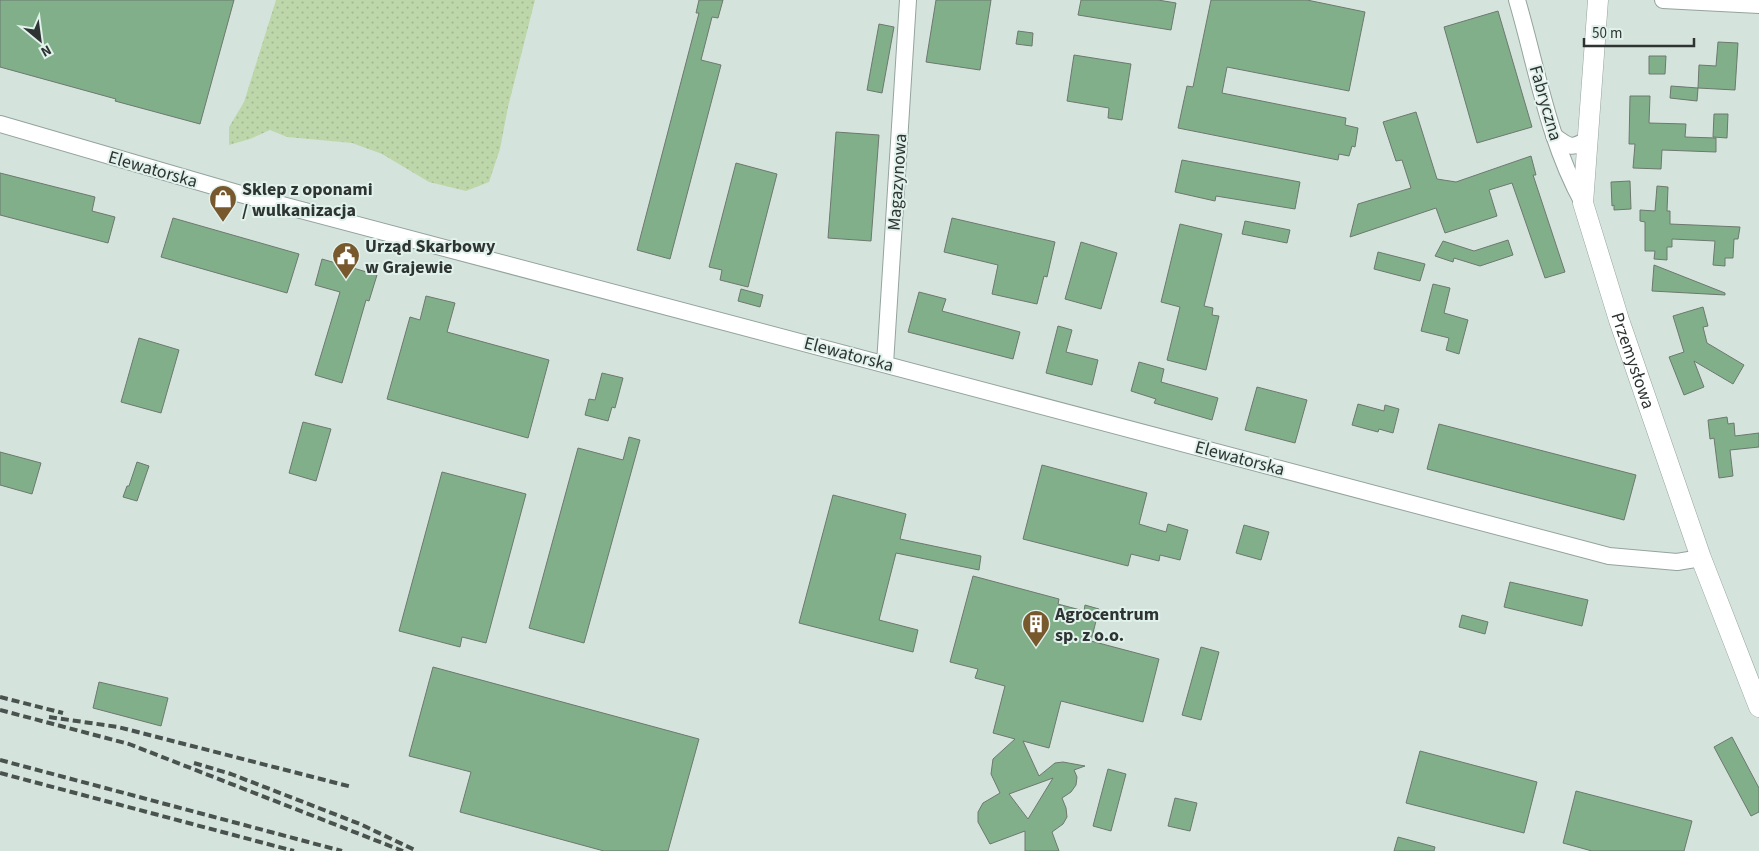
<svg xmlns="http://www.w3.org/2000/svg" width="1759" height="851" viewBox="0 0 1759 851" font-family="'Source Sans 3',sans-serif">
<style>
.grass{fill:url(#grass-dots)}
.building{fill:#81af8a;stroke:#6d786f;fill-rule:evenodd}
.lines{fill:none;stroke-linecap:round;stroke-linejoin:round}
.minor-casing{stroke:#94a39d;stroke-width:18}
.tertiary-casing{stroke:#94a39d;stroke-width:21}
.minor{stroke:#fff;stroke-width:16}
.tertiary{stroke:#fff;stroke-width:20}
.rail{stroke:#4a524f;stroke-width:4;stroke-dasharray:8 4;stroke-linecap:butt}
.labels{text-anchor:middle;stroke-width:4;stroke-linejoin:round;paint-order:stroke}
.street-label{font-size:18px;fill:#2e3432;stroke:#e1f1eb}
.poi-label{font-size:18px;font-weight:bold;fill:#2e3432;stroke:#e1f1eb;text-anchor:start}
</style>
<defs>
<pattern id="grass-dots" width="8" height="8" patternUnits="userSpaceOnUse" patternTransform="scale(1.25)"><rect width="8" height="8" fill="#bed7aa"/><path d="M2 2h.1M6 6h.1" fill="none" stroke="#a4b993" stroke-width="1.8" stroke-linecap="round"/></pattern>
</defs>
<rect width="100%" height="100%" fill="#d4e4dd"/>
<!-- grass -->
<polygon class="grass" points="276,0 535,0 508,107 500,149 489,182 466,191 429,182 382,154 352,143 287,137 270,130 250,139 229,145 229,127 244,102"/>
<!-- building -->
<g class="building">
<polygon points="0,0 234,0 200,124 115,101 116,99 0,67"/>
<polygon points="699,0 723,0 718,18 712,17 701,60 721,65 670,259 637,250 699,13 696,13"/>
<polygon points="936,0 991,0 980,70 926,62"/>
<polygon points="1081,0 1158,0 1176,3 1171,30 1078,15"/>
<polygon points="1211,0 1307,0 1365,12 1349,91 1227,67 1222,93 1346,118 1345,125 1358,128 1355,147 1352,146 1349,156 1339,154 1338,160 1178,128 1187,86 1193,87"/>
<polygon points="1498,11 1532,127 1477,143 1444,27"/>
<polygon points="879,24 894,27 882,93 867,90"/>
<polygon points="1018,31 1033,33 1032,46 1016,44"/>
<polygon points="1718,42 1738,43 1735,90 1698,88 1699,65 1716,66"/>
<polygon points="1074,55 1131,64 1122,120 1108,118 1109,108 1067,101"/>
<polygon points="1649,56 1666,56 1665,74 1649,74"/>
<polygon points="1671,86 1698,88 1697,101 1670,98"/>
<polygon points="1630,96 1650,96 1649,123 1686,124 1685,137 1716,138 1716,152 1662,150 1661,169 1633,168 1635,144 1629,144"/>
<polygon points="1416,112 1437,179 1456,182 1531,156 1536,175 1533,175 1565,272 1545,278 1512,183 1489,190 1497,216 1488,219 1445,233 1436,208 1350,237 1358,204 1411,188 1402,160 1396,161 1383,122"/>
<polygon points="1714,114 1728,114 1727,138 1713,137"/>
<polygon points="836,132 879,135 871,241 828,238"/>
<polygon points="1182,160 1300,182 1295,209 1216,196 1215,201 1175,192"/>
<polygon points="736,163 777,174 748,287 720,280 722,270 709,267"/>
<polygon points="0,173 95,197 92,211 115,217 108,243 0,215"/>
<polygon points="1630,181 1631,209 1614,210 1614,205 1612,206 1611,182"/>
<polygon points="1657,186 1668,187 1667,211 1670,211 1670,224 1740,227 1738,239 1734,239 1733,258 1725,258 1725,266 1713,265 1715,241 1672,239 1672,247 1667,247 1667,260 1654,259 1655,251 1645,251 1645,222 1640,221 1640,210 1655,211"/>
<polygon points="173,218 299,254 287,293 161,257"/>
<polygon points="952,218 1055,242 1047,277 1044,276 1037,304 992,294 998,265 944,252"/>
<polygon points="1245,221 1290,230 1287,243 1242,234"/>
<polygon points="1180,224 1222,234 1204,306 1213,308 1212,315 1219,316 1206,370 1167,360 1180,307 1161,302"/>
<polygon points="1508,240 1513,255 1480,266 1454,258 1453,262 1435,256 1443,241 1474,251"/>
<polygon points="1081,242 1117,253 1101,309 1065,299"/>
<polygon points="1378,252 1425,264 1420,281 1374,269"/>
<polygon points="322,259 377,275 369,301 366,300 342,383 315,375 340,292 315,285"/>
<polygon points="1654,265 1725,293 1725,295 1652,291"/>
<polygon points="1433,284 1450,288 1444,313 1468,320 1459,354 1446,350 1449,338 1421,331"/>
<polygon points="741,289 763,295 760,307 738,301"/>
<polygon points="919,292 946,299 942,311 1020,332 1013,359 908,332"/>
<polygon points="426,296 455,303 447,332 549,360 528,438 387,399 410,317 420,320"/>
<polygon points="1703,307 1708,326 1703,327 1707,343 1744,365 1733,384 1694,361 1704,387 1684,395 1669,357 1684,352 1673,316"/>
<polygon points="1058,326 1072,330 1066,352 1098,360 1092,385 1046,373"/>
<polygon points="139,338 179,350 161,413 121,402"/>
<polygon points="1139,362 1164,369 1161,382 1218,398 1212,420 1154,403 1156,399 1131,391"/>
<polygon points="602,373 623,378 615,408 612,407 608,421 585,415 589,399 595,400"/>
<polygon points="1257,387 1307,400 1295,443 1245,430"/>
<polygon points="1358,404 1384,411 1385,405 1399,409 1393,433 1379,429 1378,432 1352,425"/>
<polygon points="1727,417 1728,424 1734,423 1735,436 1759,433 1759,447 1730,450 1733,476 1719,478 1714,438 1710,439 1708,420"/>
<polygon points="303,422 331,429 316,481 289,473"/>
<polygon points="1439,424 1636,475 1624,520 1427,469"/>
<polygon points="629,437 640,440 584,643 529,628 578,448 623,460"/>
<polygon points="0,452 41,463 32,494 0,485"/>
<polygon points="137,462 149,466 137,501 123,497 127,486 129,486"/>
<polygon points="1042,465 1147,493 1139,524 1166,532 1168,524 1188,530 1180,560 1160,555 1159,561 1131,554 1128,566 1023,539"/>
<polygon points="442,472 526,494 486,643 462,637 460,647 399,631"/>
<polygon points="833,495 906,514 900,539 981,556 979,570 896,553 879,620 918,630 913,652 799,623"/>
<polygon points="1244,525 1269,532 1261,560 1236,553"/>
<path d="M973,576L1059,599L1058,604L1084,611L1085,605L1099,609L1091,641L1159,659L1143,722L1061,701L1049,748L1023,741L1039,776L1055,763L1063,762L1085,766L1074,770L1077,777L1076,785L1071,792L1062,798L1066,808L1067,817L1063,824L1052,832L1059,851H1025V831L990,844L978,822V812L983,803L1000,793L991,774L993,759L1015,739L993,733L1005,686L975,678L978,669L950,662ZM1053,778L1028,819L1009,794Z"/>
<polygon points="1510,582 1588,600 1582,626 1504,607"/>
<polygon points="1462,615 1488,622 1485,634 1459,627"/>
<polygon points="1201,647 1219,652 1201,720 1182,715"/>
<polygon points="433,667 699,739 668,851 604,851 460,812 471,772 409,756"/>
<polygon points="99,682 168,698 161,726 93,708"/>
<polygon points="1732,737 1759,788 1759,812 1751,816 1714,747"/>
<polygon points="1420,751 1537,782 1524,833 1406,803"/>
<polygon points="1108,769 1126,774 1111,831 1093,826"/>
<polygon points="1576,791 1692,821 1684,851 1592,851 1563,843"/>
<polygon points="1175,798 1197,803 1190,831 1168,826"/>
<polygon points="1398,837 1435,847 1434,851 1394,851"/>
</g>
<g class="lines">
<defs>
<g id="minor">
<path d="M1517,0C1537,68 1548,140 1583,203"/>
<polyline points="1663,0 1759,5"/>
<polyline points="0,124 244,195 1609,556 1677,562 1701,558"/>
<path d="M1554,136C1570,148 1572,149 1588,139"/>
<polyline points="885,364 908,0"/>
</g>
<g id="tertiary">
<path id="s1" d="M1598,0L1583,203L1619,320L1701,558L1759,707"/>
</g>
</defs>
<!-- minor casing -->
<use href="#minor" class="minor-casing"/>
<!-- tertiary casing -->
<use href="#tertiary" class="tertiary-casing"/>
<!-- minor -->
<use href="#minor" class="minor"/>
<!-- tertiary -->
<use href="#tertiary" class="tertiary"/>
<!-- rail -->
<g class="rail">
<polyline points="0,697 63,713"/>
<polyline points="0,710 129,744 403,851"/>
<polyline points="49,717 118,727 352,787"/>
<polyline points="0,760 342,851"/>
<polyline points="194,763 231,774 360,824 417,851"/>
<polyline points="0,773 294,851"/>
</g>
</g>
<!-- icons -->
<defs>
<symbol id="shop-pin" viewBox="-11 -11 22 30"><path d="M0 17L-7.5 6A9.5 9.5 0 1 1 7.5 6Z" fill="#78592e" stroke="#e1f1eb"/><path d="M-5-2.5h2.3a2.7 3.5 0 0 1 5.4 0H5L5.5 6h-11ZM-1.5-2.5h3a1.5 2.3 0 0 0-3 0Z" fill="#fff"/></symbol>
<symbol id="civic-pin" viewBox="-11 -11 22 30"><path d="M0 17L-7.5 6A9.5 9.5 0 1 1 7.5 6Z" fill="#78592e" stroke="#e1f1eb"/><path d="M-.6-6.5H3V-4.5H.6V-3L4-1V1h2V6H-6V1h2V-1L-.6-3ZM-1.2 2.5V6h2.4V2.5Z" fill="#fff"/></symbol>
<symbol id="building-pin" viewBox="-11 -11 22 30"><path d="M0 17L-7.5 6A9.5 9.5 0 1 1 7.5 6Z" fill="#78592e" stroke="#e1f1eb"/><path d="M-4-6H4V6H1V3H-1V6H-4ZM-2.5-4.3h1.7v1.8h-1.7ZM.8-4.3h1.7v1.8H.8ZM-2.5-1h1.7V.8h-1.7ZM.8-1h1.7V.8H.8Z" fill="#fff"/></symbol>
</defs>
<g fill-rule="evenodd">
<use href="#shop-pin" x="207" y="183" width="32" height="43"/>
<use href="#civic-pin" x="330" y="240" width="32" height="43"/>
<use href="#building-pin" x="1020" y="608" width="32" height="43"/>
</g>
<g class="labels">
<!-- street labels -->
<g class="street-label">
<text transform="translate(1546 103) rotate(74)" y="6">Fabryczna</text>
<text transform="translate(153 169) rotate(16)" y="6">Elewatorska</text>
<text transform="translate(897 182) rotate(-86)" y="6">Magazynowa</text>
<text transform="translate(849 354) rotate(15)" y="6">Elewatorska</text>
<text dy="6" stroke="none"><textPath href="#s1" startOffset="369">Przemysłowa</textPath></text>
<text transform="translate(1240 458) rotate(15)" y="6">Elewatorska</text>
</g>
<!-- poi labels -->
<g class="poi-label">
<text x="242" y="195">Sklep z oponami<tspan x="242" dy="21">/ wulkanizacja</tspan></text>
<text x="365" y="252">Urząd Skarbowy<tspan x="365" dy="21">w Grajewie</tspan></text>
<text x="1055" y="620">Agrocentrum<tspan x="1055" dy="21">sp. z o.o.</tspan></text>
</g>
</g>
<!-- north arrow -->
<g transform="translate(40 40) rotate(151)" stroke="#e1f1eb" stroke-width="4" paint-order="stroke">
<path d="M0-4L9 19L0 12L-9 19Z" fill="#2e3432"/>
<text y="-8" font-size="14" font-weight="bold" text-anchor="middle" fill="#2e3432">N</text>
</g>
<!-- scale -->
<path d="M1584 38v8h110v-8" fill="none" stroke="#2e3432" stroke-width="2.5"/>
<text x="1592" y="38" font-size="15" fill="#2e3432" stroke="#e1f1eb" stroke-width="4" paint-order="stroke">50 m</text>
</svg>
